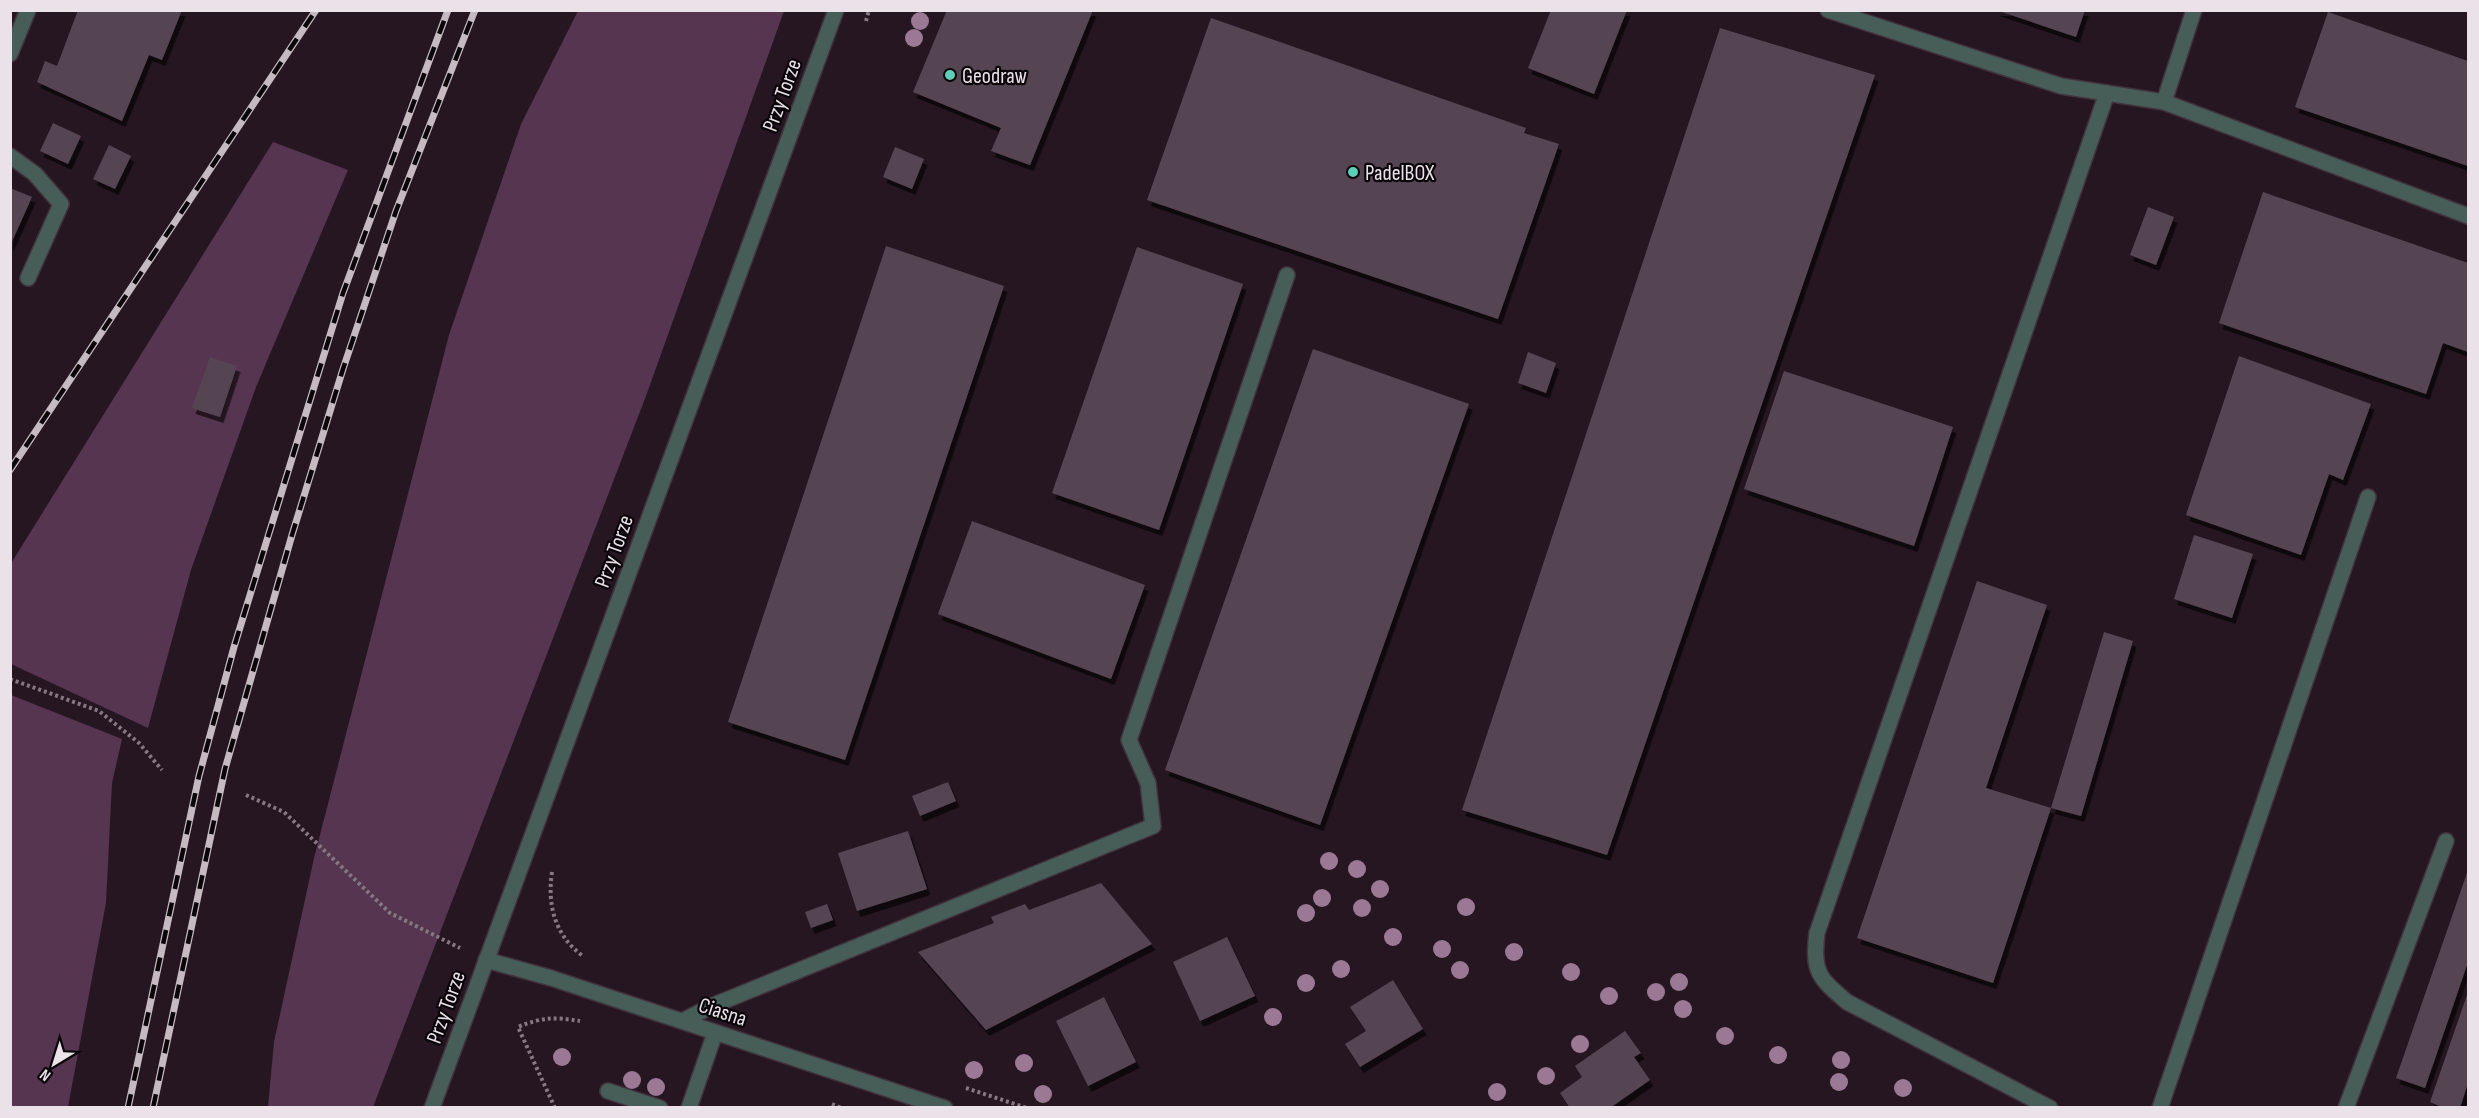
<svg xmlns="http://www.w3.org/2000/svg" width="2479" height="1118" viewBox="0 0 2479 1118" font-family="'Sofia Sans Condensed',sans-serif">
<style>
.green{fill:#55354f}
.building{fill:#554552;filter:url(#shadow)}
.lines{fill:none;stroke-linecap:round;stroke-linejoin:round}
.service-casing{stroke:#41323e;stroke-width:18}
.minor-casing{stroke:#41323e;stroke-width:18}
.tertiary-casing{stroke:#41323e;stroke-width:18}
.path{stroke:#857882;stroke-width:4;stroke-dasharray:3 3;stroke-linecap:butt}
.service{stroke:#475e58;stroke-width:15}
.minor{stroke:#475e58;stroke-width:15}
.tertiary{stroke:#475e58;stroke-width:15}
.rail-casing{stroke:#c5bac2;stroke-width:7}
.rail{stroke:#0a0509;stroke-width:4.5;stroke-dasharray:14;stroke-linecap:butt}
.tree{fill:#9b7994}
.poi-dot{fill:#5eceb8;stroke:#0a0509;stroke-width:2}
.labels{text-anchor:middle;stroke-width:4.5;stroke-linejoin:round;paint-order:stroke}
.poi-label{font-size:22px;fill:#ebe1e9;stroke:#0a0509;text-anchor:start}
.street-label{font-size:22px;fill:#ebe1e9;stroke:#0a0509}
</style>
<defs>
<filter id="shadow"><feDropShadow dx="3.5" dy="6" stdDeviation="0" flood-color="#0009"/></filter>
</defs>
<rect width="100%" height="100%" fill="#251622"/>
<!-- green -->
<g class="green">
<polygon points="578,11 784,11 646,396 373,1107 268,1107 274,1042 314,858 449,335 521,124"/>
<polygon points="273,142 348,170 256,387 191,570 148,728 11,664 10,565"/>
<polygon points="11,695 122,739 112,783 106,903 68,1107 11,1107"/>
</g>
<!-- building -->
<g class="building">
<polygon points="78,10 182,10 162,60 149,55 122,121 37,82 45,61 57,66"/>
<polygon points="947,10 1093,10 1030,165 991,151 1001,128 913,92"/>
<polygon points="1551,10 1627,10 1594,94 1528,68"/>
<polygon points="1996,10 2085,10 2076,37"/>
<polygon points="2328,12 2468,61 2468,166 2295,107"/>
<polygon points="1211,18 1526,128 1524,133 1559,144 1498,319 1147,200"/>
<polygon points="1720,28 1875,75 1607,855 1462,810"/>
<polygon points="53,123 81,136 68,164 40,151"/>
<polygon points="109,145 131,156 115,189 93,179"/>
<polygon points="895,147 924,159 912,189 883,177"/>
<polygon points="10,188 32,197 10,246"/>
<polygon points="2263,192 2468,263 2468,352 2443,343 2426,394 2219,323"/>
<polygon points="2148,207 2174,217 2156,265 2130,255"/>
<polygon points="886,246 1004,286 845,760 728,722"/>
<polygon points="1137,247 1243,284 1159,530 1052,493"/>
<polygon points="1313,349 1469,404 1320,825 1165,770"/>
<polygon points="1528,352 1556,363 1546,393 1518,383"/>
<polygon points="2239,356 2371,404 2343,480 2329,474 2301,555 2186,515"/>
<polygon points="210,357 237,366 220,417 192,408"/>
<polygon points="1784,371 1953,427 1914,546 1744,489"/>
<polygon points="972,521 1145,585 1111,679 938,614"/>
<polygon points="2194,535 2253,554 2232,618 2174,599"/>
<polygon points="1977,581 2047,605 1986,788 2051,808 2104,632 2133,641 2081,816 2051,808 1993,983 1857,938"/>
<polygon points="948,782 956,801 920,816 912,796"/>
<polygon points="908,831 927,889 857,911 838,853"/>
<polygon points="2468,870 2468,962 2425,1088 2396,1078"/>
<polygon points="1101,883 1152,944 986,1030 918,952 994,923 991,917 1025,904 1029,910"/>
<polygon points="827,904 833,920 811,928 805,912"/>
<polygon points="1227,937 1255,996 1200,1021 1173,962"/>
<polygon points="1393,980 1423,1029 1360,1067 1345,1044 1366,1031 1350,1007"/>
<polygon points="2468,992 2468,1083 2460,1108 2444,1108 2430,1102"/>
<polygon points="1104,997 1136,1062 1088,1086 1056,1021"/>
<polygon points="1625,1031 1641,1053 1634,1057 1650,1080 1610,1108 1570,1108 1560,1093 1582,1077 1575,1066"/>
</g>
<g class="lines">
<defs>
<g id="service">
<polyline points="1828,10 2061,86 2164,102"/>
<polyline points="2194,10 2164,102 2468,216"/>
<polyline points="10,54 28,10"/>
<polyline points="10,156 35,174 61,204 28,278"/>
<polyline points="682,1021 714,1005 1153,826 1148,783 1129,740 1287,275"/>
<polyline points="608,1091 660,1108"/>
<polyline points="689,1108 715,1033"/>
<path d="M2050,1108L1847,1002C1819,978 1812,972 1817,933L2107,93"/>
<polyline points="2160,1108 2368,497"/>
<polyline points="2346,1108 2446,841"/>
</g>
<polyline id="minor" points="486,960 551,978 945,1108"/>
<polyline id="tertiary" points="432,1108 836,10"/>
</defs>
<!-- service casing -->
<use href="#service" class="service-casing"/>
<!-- minor casing -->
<use href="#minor" class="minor-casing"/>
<!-- tertiary casing -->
<use href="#tertiary" class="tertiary-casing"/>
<!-- path -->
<g class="path">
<polyline points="866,21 869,10"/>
<polyline points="10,679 99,711 139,743 162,770"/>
<polyline points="246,795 284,812 390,913 460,948"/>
<path d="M552,872C547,905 555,936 583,956"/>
<polyline points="966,1088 1027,1108"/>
<polyline points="832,1104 841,1108"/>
<path d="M555,1108L518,1027C542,1017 555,1017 580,1021"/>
</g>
<!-- service -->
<use href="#service" class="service"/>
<!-- minor -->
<use href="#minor" class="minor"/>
<!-- tertiary -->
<use href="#tertiary" class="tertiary"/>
<defs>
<g id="rail">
<polyline points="10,470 316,10"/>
<polyline points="128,1108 199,776 234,647 343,293 448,10"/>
<polyline points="153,1108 225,769 292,535 343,369 396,211 475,10"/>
</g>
</defs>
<!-- rail casing -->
<use href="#rail" class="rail-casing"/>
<!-- rail -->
<use href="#rail" class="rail"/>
</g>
<!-- trees -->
<g class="tree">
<circle cx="920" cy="21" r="9"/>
<circle cx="914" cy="38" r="9"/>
<circle cx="1329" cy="861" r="9"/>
<circle cx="1357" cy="869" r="9"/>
<circle cx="1380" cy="889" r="9"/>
<circle cx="1322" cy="898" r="9"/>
<circle cx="1466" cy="907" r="9"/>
<circle cx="1362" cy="908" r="9"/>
<circle cx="1306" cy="913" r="9"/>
<circle cx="1393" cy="937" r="9"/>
<circle cx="1442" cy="949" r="9"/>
<circle cx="1514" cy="952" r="9"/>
<circle cx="1341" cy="969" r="9"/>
<circle cx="1460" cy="970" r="9"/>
<circle cx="1571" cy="972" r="9"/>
<circle cx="1679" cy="982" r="9"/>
<circle cx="1306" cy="983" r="9"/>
<circle cx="1656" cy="992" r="9"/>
<circle cx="1609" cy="996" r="9"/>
<circle cx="1683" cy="1009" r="9"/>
<circle cx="1273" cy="1017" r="9"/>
<circle cx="1725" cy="1036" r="9"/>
<circle cx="1580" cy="1044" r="9"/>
<circle cx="1778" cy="1055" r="9"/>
<circle cx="562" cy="1057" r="9"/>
<circle cx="1841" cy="1060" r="9"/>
<circle cx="1024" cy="1063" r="9"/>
<circle cx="974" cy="1070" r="9"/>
<circle cx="1546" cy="1076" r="9"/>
<circle cx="632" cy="1080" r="9"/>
<circle cx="1839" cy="1082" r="9"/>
<circle cx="656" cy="1087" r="9"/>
<circle cx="1903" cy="1088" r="9"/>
<circle cx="1497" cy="1092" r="9"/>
<circle cx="1043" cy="1094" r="9"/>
</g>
<!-- markers -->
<g class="poi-dot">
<circle cx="950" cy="75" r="6"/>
<circle cx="1353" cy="172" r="6"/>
</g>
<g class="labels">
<!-- poi labels -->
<g class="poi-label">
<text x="962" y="83">Geodraw</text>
<text x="1365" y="180">PadelBOX</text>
</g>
<!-- street labels -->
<g class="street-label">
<text transform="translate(781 95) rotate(-70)" y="8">Przy Torze</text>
<text transform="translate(613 551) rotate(-70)" y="8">Przy Torze</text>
<text transform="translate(445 1007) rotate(-70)" y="8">Przy Torze</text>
<text transform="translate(723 1011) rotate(18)" y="8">Ciasna</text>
</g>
</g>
<!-- border -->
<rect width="2479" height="1118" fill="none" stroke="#ebe1e9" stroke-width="24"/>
<!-- north arrow -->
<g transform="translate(54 1064) rotate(218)" stroke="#0a0509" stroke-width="4.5" paint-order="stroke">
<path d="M0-4.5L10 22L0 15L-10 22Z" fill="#ebe1e9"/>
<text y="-9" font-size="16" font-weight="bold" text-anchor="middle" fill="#ebe1e9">N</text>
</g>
</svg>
